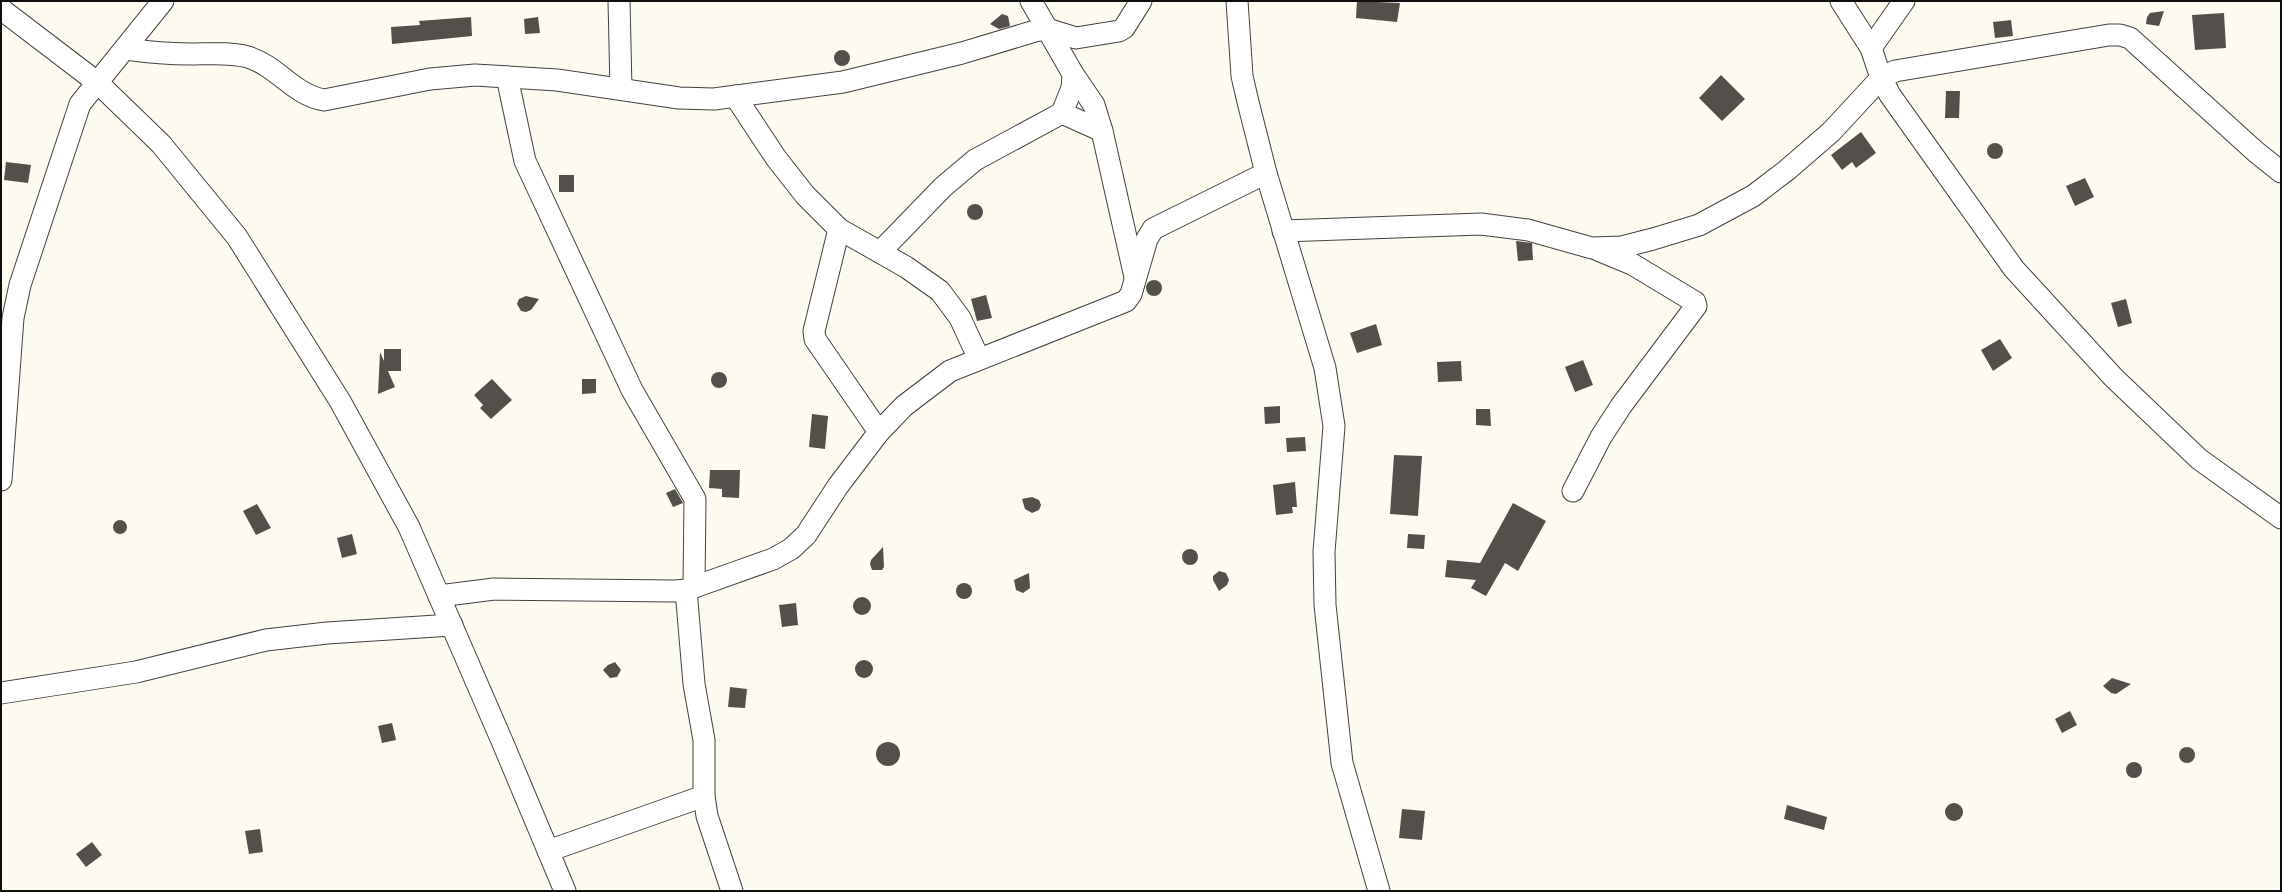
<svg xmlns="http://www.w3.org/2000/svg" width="2282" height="892" viewBox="0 0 2282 892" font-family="'Source Serif 4',serif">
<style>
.building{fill:#554f4b}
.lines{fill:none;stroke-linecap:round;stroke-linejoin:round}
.minor-casing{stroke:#414141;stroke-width:23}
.minor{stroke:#fff;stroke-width:21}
</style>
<rect width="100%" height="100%" fill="#fdfbf0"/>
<!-- building -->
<g class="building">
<polygon points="1357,1 1400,3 1397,22 1356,18"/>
<polygon points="2164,11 2159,26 2146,24 2147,17 2150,13"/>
<polygon points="2224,13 2226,48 2195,50 2192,15"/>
<polygon points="1002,14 1008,16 1010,26 999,29 990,24"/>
<polygon points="471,17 472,36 392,44 391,27 420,25 419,21"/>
<polygon points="538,17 540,33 525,34 524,19"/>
<polygon points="2011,20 2013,36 1995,38 1993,22"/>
<circle cx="842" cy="58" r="8"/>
<polygon points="1721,75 1745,99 1722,121 1699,98"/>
<polygon points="1946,91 1960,91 1959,118 1945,118"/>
<polygon points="1861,132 1876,153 1856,168 1852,162 1842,170 1831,155"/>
<circle cx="1995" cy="151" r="8"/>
<polygon points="6,162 31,165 28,183 4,180"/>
<rect x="559" y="175" width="15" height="17"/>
<polygon points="2085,178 2094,197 2075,206 2066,186"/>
<circle cx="975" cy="212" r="8"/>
<polygon points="1516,241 1532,243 1533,260 1518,261"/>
<circle cx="1154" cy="288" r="8"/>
<polygon points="986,295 992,318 977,321 971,299"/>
<polygon points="526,296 539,299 531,310 526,312 521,311 517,304 519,299"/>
<polygon points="2126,299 2132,323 2118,327 2111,303"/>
<polygon points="1376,324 1382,345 1357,353 1350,333"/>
<polygon points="2000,339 2012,358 1993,371 1981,350"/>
<polygon points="384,349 401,349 401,371 388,371 395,387 378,394 380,352 384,361"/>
<polygon points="1583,360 1593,385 1575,392 1565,367"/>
<polygon points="1461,361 1462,381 1438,382 1437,362"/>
<circle cx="719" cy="380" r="8"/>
<polygon points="492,379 512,400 491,419 480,408 483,405 474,395"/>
<polygon points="582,379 596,379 596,393 582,394"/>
<polygon points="1280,406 1280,423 1265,424 1264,407"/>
<polygon points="1476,409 1490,409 1491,426 1476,425"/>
<polygon points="812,414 828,416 825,449 809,447"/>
<polygon points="1305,437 1306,451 1287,452 1286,438"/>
<polygon points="1394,455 1422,456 1418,516 1390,514"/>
<polygon points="710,470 740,470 739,498 722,497 722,489 709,488"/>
<polygon points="1295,482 1297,507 1292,507 1293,513 1276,515 1273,485"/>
<polygon points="675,489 683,503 673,507 666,493"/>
<polygon points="1032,497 1039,500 1041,505 1039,510 1032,513 1025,509 1022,499"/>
<polygon points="1513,503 1546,521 1518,571 1505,563 1486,596 1471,588 1476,580 1445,577 1447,560 1480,563"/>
<polygon points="257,504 271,528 256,535 243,511"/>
<circle cx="120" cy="527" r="7"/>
<polygon points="352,534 357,554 342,558 337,538"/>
<polygon points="1408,534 1425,535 1424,549 1407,548"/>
<polygon points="883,547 884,567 882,570 872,570 870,564 871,560"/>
<circle cx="1190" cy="557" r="8"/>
<polygon points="1219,571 1226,573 1229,580 1227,585 1219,591 1213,580 1213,576"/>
<polygon points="1029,573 1030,588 1023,593 1016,590 1014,580"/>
<circle cx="964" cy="591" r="8"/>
<circle cx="862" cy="606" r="9"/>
<polygon points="796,603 798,625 782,627 779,605"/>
<circle cx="864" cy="669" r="9"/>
<polygon points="615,662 621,670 617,677 610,678 603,670 608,665"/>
<polygon points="2112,678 2131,684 2116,694 2111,693 2103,686"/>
<polygon points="730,687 747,689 745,708 728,707"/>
<polygon points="2070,711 2077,725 2062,733 2055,719"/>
<polygon points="392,723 396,740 382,743 378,726"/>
<circle cx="888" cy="754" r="12"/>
<circle cx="2187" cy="755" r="8"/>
<circle cx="2134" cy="770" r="8"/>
<circle cx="1954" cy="812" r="9"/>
<polygon points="1787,805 1827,817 1824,830 1784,819"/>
<polygon points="1402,809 1425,811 1422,840 1399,838"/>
<polygon points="260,829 263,852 249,854 245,831"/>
<polygon points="92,842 102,855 86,867 76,854"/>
</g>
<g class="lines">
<defs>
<g id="minor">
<polyline points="619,1 621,89"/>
<polyline points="1237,1 1242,76 1248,102 1266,173 1325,368 1334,426 1324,552 1325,605 1342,763 1379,891"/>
<polyline points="1841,1 1871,48 1881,78 1890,95 2014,269 2114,378 2199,459 2281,518"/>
<polyline points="1,9 98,83 161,144 237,237 340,401 409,527 502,741 565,891"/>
<polyline points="1871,48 1904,1"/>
<path d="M126,49C147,52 168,54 190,54C208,54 230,52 248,57C277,66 294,95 324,100L430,79L475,75L557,80L679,98L714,99L843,82L962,53L1035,31L1047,29L1076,38L1119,31L1124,28L1141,1"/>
<polyline points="1073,74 1094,105 1102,131 1135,277"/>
<polyline points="507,77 525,161 632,390 695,499 694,587"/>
<polyline points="735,96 776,158 805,195 839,229 906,267 940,291 960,318 979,359"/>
<polyline points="1062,113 1102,131"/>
<polyline points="839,229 814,331 815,339 879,432"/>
<polyline points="1283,231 1481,224 1528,230 1592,248 1622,247 1653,239 1699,225 1753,196 1787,170 1831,132 1881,78 1895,71 2109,35 2120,35 2130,38 2256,152 2281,172"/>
<polyline points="880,252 943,187 975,160 1062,113 1072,88 1073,74 1031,1"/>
<polyline points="1,480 13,318 20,285 80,104 163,1"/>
<polyline points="1573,491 1601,437 1621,406 1696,306 1695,302 1632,264 1598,250"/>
<polyline points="686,590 694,684 704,740 704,796 707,816 732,891"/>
<polyline points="439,596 494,589 675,591 686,590 773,559 791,549 806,535 838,486 879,432 904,406 950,371 1126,301 1131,294 1147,239 1153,229 1266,173"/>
<polyline points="1,693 136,672 266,640 327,633 452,625"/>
<polyline points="548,851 704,796"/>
</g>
</defs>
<!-- minor casing -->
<use href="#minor" class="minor-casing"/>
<!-- minor -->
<use href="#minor" class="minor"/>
</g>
<!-- border -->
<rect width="2282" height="892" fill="none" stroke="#0e0e0e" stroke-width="4"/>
</svg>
